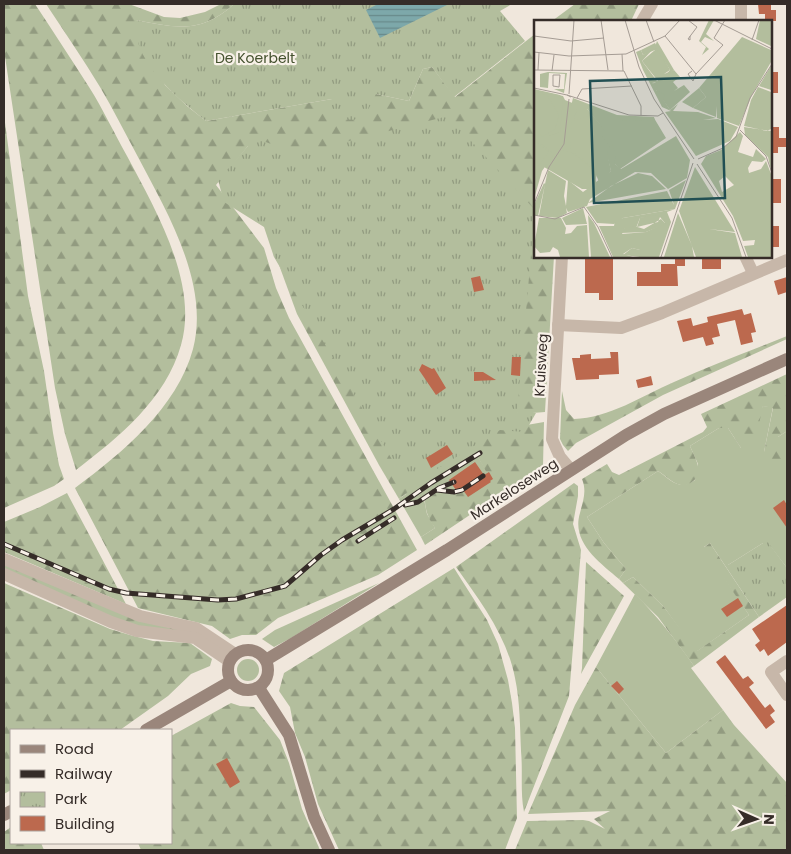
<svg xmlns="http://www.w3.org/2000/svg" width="791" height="854" viewBox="0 0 791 854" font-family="Poppins,sans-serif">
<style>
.grass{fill:#b3be9d}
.forest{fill:url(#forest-firs)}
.park{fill:url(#park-tufts)}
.water{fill:url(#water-rules)}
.building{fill:#bc694e}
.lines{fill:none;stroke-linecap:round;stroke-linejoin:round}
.street{stroke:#c7b7a9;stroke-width:12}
.secondary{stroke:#9a867b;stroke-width:12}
.rail-casing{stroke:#352c28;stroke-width:5}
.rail{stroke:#f8f1e8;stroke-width:3;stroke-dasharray:9;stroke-linecap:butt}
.labels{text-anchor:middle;stroke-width:4.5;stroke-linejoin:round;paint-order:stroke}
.park-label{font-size:14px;fill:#44512e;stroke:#f8f1e8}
.street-label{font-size:14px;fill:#352c28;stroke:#f8f1e8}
.inset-road{fill:none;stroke:#a59c94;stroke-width:1}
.view{fill:#214f53;fill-opacity:0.15;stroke:#214f53;stroke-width:2.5}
.inset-edge{fill:none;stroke:#352c28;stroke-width:2.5}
</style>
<defs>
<pattern id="forest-firs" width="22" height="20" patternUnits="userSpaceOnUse" patternTransform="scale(1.25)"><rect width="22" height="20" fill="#b3be9d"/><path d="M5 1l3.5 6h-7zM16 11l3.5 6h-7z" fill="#929b80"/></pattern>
<pattern id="park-tufts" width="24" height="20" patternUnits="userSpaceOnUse" patternTransform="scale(1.25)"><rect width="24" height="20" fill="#b3be9d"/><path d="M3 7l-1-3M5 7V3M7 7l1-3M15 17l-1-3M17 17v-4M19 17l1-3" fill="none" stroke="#929b80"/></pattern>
<pattern id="water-rules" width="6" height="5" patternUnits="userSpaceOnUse" patternTransform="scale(1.25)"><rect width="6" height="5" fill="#7da8aa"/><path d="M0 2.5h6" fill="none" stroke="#67898a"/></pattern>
</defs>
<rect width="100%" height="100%" fill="#f0e7dc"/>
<!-- grass -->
<g class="grass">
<path d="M763,406L773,407L764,452L778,447V437L787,431V568L768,543H763L728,565V570L710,543L704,547L749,615L696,652L664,607L633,577L623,583L619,579L626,569L604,543L587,517L658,471C672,481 679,491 695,480L698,464L690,446L719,428H728L741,448Z"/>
<polygon points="494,417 476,454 488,473 452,495 424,499 427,514 435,528 421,537 399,499 406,494 396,438"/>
<polygon points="379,583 291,638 274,647 262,639 275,630"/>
<path d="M635,594C657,616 676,640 694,666L691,668L723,710L666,753L596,667Z"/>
<circle cx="248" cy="670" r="11"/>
</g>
<!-- forest -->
<g class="forest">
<path d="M4,4H35C53,31 71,59 89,87C103,109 114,133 127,156C155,209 199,283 181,345C166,399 119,437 76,470L65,434L55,388L4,50Z"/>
<path d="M46,4H129L164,17L180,18L205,12L221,4H234C201,34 176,28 136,20L165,85L187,106L206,121L332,99L376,94L409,101L423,69L432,67L455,97L535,34V256H554L545,412L520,414L474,383L320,164L248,146L216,185L264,248L276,288L289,318L417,550L378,575L278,618L256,635H242L230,639L212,626L138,608L75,488C122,453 177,408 193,349C210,284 167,212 138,157C125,133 113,109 100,87C83,59 64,31 46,4Z"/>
<polygon points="575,4 639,4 631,21 552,21"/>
<polygon points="4,115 28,296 44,371 53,433 59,465 64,479 54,486 4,508"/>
<polygon points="279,265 414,481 408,492 399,499 379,465 297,314"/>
<path d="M787,336V339L663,395L576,443L568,451L563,445L560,439L562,391L566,410L574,419C609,418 642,396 674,382C711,365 750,351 787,336Z"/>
<path d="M787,374V431L778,437V447L783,457L776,464L773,465L764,452L773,408L763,406L754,446L745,451L741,448L728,428H719L690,446C695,458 705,473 692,482C689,484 686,486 681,485C673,484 665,475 658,471L587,517L604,543L626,569L619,579C599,562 571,542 580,513C583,500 587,492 582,479L607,464L612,472L619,475L703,432L707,427L701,414Z"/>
<path d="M544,422L543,466L425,545L421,537L435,528C426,516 423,503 426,488C436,480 444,487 452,495L487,473L476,454L479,441L497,430Z"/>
<path d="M574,483L578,486V496L573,524L581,550L569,696L524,812C520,792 523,771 521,751C520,727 520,701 515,678C507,636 480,601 456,567Z"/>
<polygon points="67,493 126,604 4,552 4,522 40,507"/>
<polygon points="710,543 759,617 694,666 658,617 623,583 633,577 664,607 697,651 749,615 703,548"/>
<polygon points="586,562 624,596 581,674 582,668"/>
<polygon points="4,563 193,632 133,626 4,572"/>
<polygon points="454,568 487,620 498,644 508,680 512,703 515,728 517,818 505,850 339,850 318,804 305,757 295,733 290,707 279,691 284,673"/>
<polygon points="4,583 110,629 130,635 153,641 190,643 212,659 210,666 191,674 168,696 120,730 11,730 11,790 4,794"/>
<polygon points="596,667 666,753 723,710 734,725 787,783 787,850 515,850 527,821 583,820 589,821 605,829 594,819 610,811 528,814 575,705"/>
<polygon points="231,703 240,706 254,707 280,740 289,763 302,809 320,850 141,850 138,843 171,843 171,736"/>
<polygon points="11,827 11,843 41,843 44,850 4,850 4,832"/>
</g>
<!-- park -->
<g class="park">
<path d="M234,4H512L500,11L525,41L454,97L432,67L423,69L409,101L376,94L363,120L332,119V99L206,121C179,100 130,60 136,20C176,28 201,34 234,4Z"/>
<polygon points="448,116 535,210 517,412 536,413 525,432 500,430 408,487 274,257 264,227 224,202 218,180 255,138 298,154"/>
<polygon points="768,542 787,568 787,597 759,617 728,570 728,565 763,543"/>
</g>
<!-- water -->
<polygon class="water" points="378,4 449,4 380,38 366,10"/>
<!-- building -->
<g class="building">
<polygon points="758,4 771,4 771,10 776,10 776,21 765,21 765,14 759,14"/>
<rect x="770" y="72" width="8" height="21"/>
<polygon points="770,127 779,127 779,138 787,138 787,147 778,147 778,153 770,153"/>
<rect x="770" y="179" width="11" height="24"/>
<rect x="770" y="226" width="9" height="21"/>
<polygon points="585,256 613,256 613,300 599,300 599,293 585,293"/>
<polygon points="675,256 685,256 685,266 677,266 678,286 637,286 637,272 661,272 661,264 675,264"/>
<rect x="702" y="256" width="19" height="13"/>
<polygon points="480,276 484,290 474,292 471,278"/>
<polygon points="787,277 787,292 778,295 774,281"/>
<polygon points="742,309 744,315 751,313 756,332 751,333 753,342 741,345 735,320 717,324 720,336 712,338 714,344 706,346 703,337 683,342 677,321 691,318 693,326 708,322 707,317"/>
<polygon points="610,352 618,352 619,374 599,375 599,379 576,380 572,358 580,358 580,355 591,354 591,359 611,358"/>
<polygon points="512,357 521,357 520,376 511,375"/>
<polygon points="422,364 432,369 434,368 446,388 436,395 419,370"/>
<polygon points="474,372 483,372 496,380 474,381"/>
<polygon points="651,376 653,385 638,388 636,380"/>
<polygon points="447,445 453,454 431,468 426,458"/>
<polygon points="475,462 484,475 489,472 493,479 490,481 491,482 468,497 463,490 458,493 449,480"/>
<polygon points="784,500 787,505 787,528 773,508"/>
<polygon points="738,598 743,606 727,617 721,609"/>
<polygon points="787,605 787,642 768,656 764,649 760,652 755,645 760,641 752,629"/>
<polygon points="725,655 743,679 748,676 754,683 749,687 765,708 770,704 775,711 770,715 775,722 766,729 716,662"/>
<polygon points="617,681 624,689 619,694 611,686"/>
<polygon points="227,758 240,782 230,788 216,764"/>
</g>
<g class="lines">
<!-- street -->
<g class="street">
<polyline points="741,4 741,21"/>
<polyline points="642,21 652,4"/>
<polyline points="562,256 552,439 560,457 571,470"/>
<polyline points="745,256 753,273"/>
<polyline points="558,325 621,328 662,313 787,260"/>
<polyline points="4,559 140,616 196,628 235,654"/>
<polyline points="4,574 111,622 137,631 195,638 229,661"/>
<polyline points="787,661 771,672 787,695"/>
</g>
<!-- secondary -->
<g class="secondary">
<circle cx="248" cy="670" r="20"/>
<polyline points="266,660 447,550 626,435 664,414 787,359"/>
<polyline points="259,688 289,735 314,817 329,850"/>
<polyline points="146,730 231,681"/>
<polyline points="4,815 11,811"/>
</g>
<defs>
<g id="rail">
<polyline points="437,490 454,492 462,490 483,476"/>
<polyline points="405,505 418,502 439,488 454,482"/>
<polyline points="358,541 394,518"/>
<polyline points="4,544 109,589 126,593 218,600 236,599 285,586 321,555 342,540 394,509 431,483 480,453"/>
</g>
</defs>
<!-- rail casing -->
<use href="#rail" class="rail-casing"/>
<!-- rail -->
<use href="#rail" class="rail"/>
</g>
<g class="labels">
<!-- park labels -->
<g class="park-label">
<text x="255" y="63">De Koerbelt</text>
</g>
<!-- street labels -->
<g class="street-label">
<text transform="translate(541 365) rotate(-87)" y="5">Kruisweg</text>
<text transform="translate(514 489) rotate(-33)" y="5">Markeloseweg</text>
</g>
</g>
<!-- overview -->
<g transform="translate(534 20)">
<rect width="238" height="238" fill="#f0e7dc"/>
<path d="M121,23L136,50L130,54L140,50L146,57L139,62L144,68L140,71L150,65L156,72L136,90L118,64L124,61L108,41L121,30L109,35L107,30ZM14,52L33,53L30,73L20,69H30L31,54L15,53L14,68L6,67V54ZM165,68L172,77L159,88L148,82ZM0,70L29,76L31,80L53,89L74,113L59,169H48L10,147L0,161ZM141,189L133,192L137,202L125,237H105L106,230L98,228L89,234L99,237H79L65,206H80L81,201L89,198ZM126,197L131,203L112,212L88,214L91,208H102L106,198Z" fill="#b3be9d" fill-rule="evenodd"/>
<path d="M175,0H180L172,14L180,21L171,17L167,22L175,29L168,35L172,27L165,21ZM208,17L237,30V42L218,75L205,106L183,98L182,86V97L159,88L172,77L165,68ZM123,21L140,50L131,56L136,50L121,27ZM120,28L108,41L123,61H127L118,63L124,65L122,70L131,75L129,79L136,90L144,84L139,91L164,92L182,98L169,100L184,99L204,107L196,121L162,136L131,92L137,91L128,87L109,50L102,32L107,30L109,35ZM237,46V70L225,66ZM224,67L237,72V109L233,111L210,106L217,80ZM0,69L26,75L29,79L26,112L15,116L7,124L20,134L8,151L0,179V158L4,153L0,145L3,147L15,132L0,120V105L8,117L21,109L25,95L13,75L0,72ZM39,78L83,95L120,97L121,101L83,133L81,144L87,149L142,116L156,140L153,158L134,169L117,153L101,152L56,179L53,186L34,192L32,188L33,193L24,198L5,196L11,164L4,196L0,195V185L10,163L11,164L14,150L32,161L30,176L32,186L34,160L49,172L60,164L59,149L37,132L61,149L62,162L77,151L68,116L72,112L53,89H43L40,99H34ZM210,107L237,111V150L234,137L211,115ZM206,112L209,116L204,132L219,137L222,129L232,139L228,142L218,141L214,148L215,153L227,149L232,141L237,154V237H214L210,226L220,225L221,220L209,221L199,196L167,144L172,136L187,130ZM191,156L200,165L188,172L185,161ZM161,147L201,212L175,209L201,213L208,237H162L145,191ZM104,153L118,156L132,169L54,183L77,166ZM152,160L141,189L89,198L80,204L63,203L52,187L133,171L140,185L135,170ZM49,188L53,204L32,205L28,198ZM144,193L158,226L160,237H130ZM54,195L60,203L76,237H57ZM119,195L126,197L124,202L103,207L106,198ZM5,198H27L32,208L31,214L37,213L43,206L53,205L55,237H26L24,230L19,227L16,232L6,233L0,226ZM127,199L132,204L112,212L87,213V209L100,206L110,209ZM98,228L106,230V237L89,235Z" fill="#b3be9d" fill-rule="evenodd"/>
<path d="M226,0H237V26L222,19Z" fill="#b3be9d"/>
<path d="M53,96L59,106L63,102L72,113L68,116L76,127L73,132L77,151L65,162L59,147L43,134L27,130H36L38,101ZM120,98L132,118L86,149L80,143L82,136L75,114L89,100L120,101Z" fill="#b3be9d"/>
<path class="inset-road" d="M25,0H60M67,0L74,50M91,0L105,47L120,79L160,139M112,0L120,22M154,0L163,7L154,19L156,20V16M180,0L238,29M0,16L37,21L70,18M131,16L162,54L159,61L154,54L158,51M218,20L225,0M0,32L35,36L92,34L131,16L146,0M88,34L89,51M0,50L90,51L107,86V96M4,50L5,33M18,51L20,35M162,54L189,25L180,18L191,0M19,55H26L25,67L19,66ZM0,68L33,75M35,74L40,0M37,77L33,75L95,95L124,96L129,93M43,78L48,69L98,66M206,110L232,136L238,153M164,139L189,128L202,117L216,78L238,44M163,144L198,198L212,237M0,184L15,147L30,124L35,79M0,195L21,199L50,187L64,207L78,237M127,237L159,143"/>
<path class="view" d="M187,57L191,178L60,183L56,61Z"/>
<rect width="238" height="238" class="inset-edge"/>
</g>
<!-- border -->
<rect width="791" height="854" fill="none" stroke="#352c28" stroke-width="10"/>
<!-- legend -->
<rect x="10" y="729" width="162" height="115" fill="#f8f1e8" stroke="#aaa29b"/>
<rect x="20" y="745" width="25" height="8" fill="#9a867b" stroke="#aaa29b"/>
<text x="55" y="754" font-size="15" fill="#352c28">Road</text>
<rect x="20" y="770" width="25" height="8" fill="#352c28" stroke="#aaa29b"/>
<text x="55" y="779" font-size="15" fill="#352c28">Railway</text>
<rect x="20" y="792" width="25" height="15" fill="url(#park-tufts)" stroke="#aaa29b"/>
<text x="55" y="804" font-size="15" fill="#352c28">Park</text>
<rect x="20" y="816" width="25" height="15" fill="#bc694e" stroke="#aaa29b"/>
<text x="55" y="829" font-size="15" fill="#352c28">Building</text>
<!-- north arrow -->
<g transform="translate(756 819) rotate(92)" stroke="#f8f1e8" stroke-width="4" paint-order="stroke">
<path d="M0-4L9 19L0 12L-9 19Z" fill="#352c28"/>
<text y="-8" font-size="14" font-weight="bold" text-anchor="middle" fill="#352c28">N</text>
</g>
</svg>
